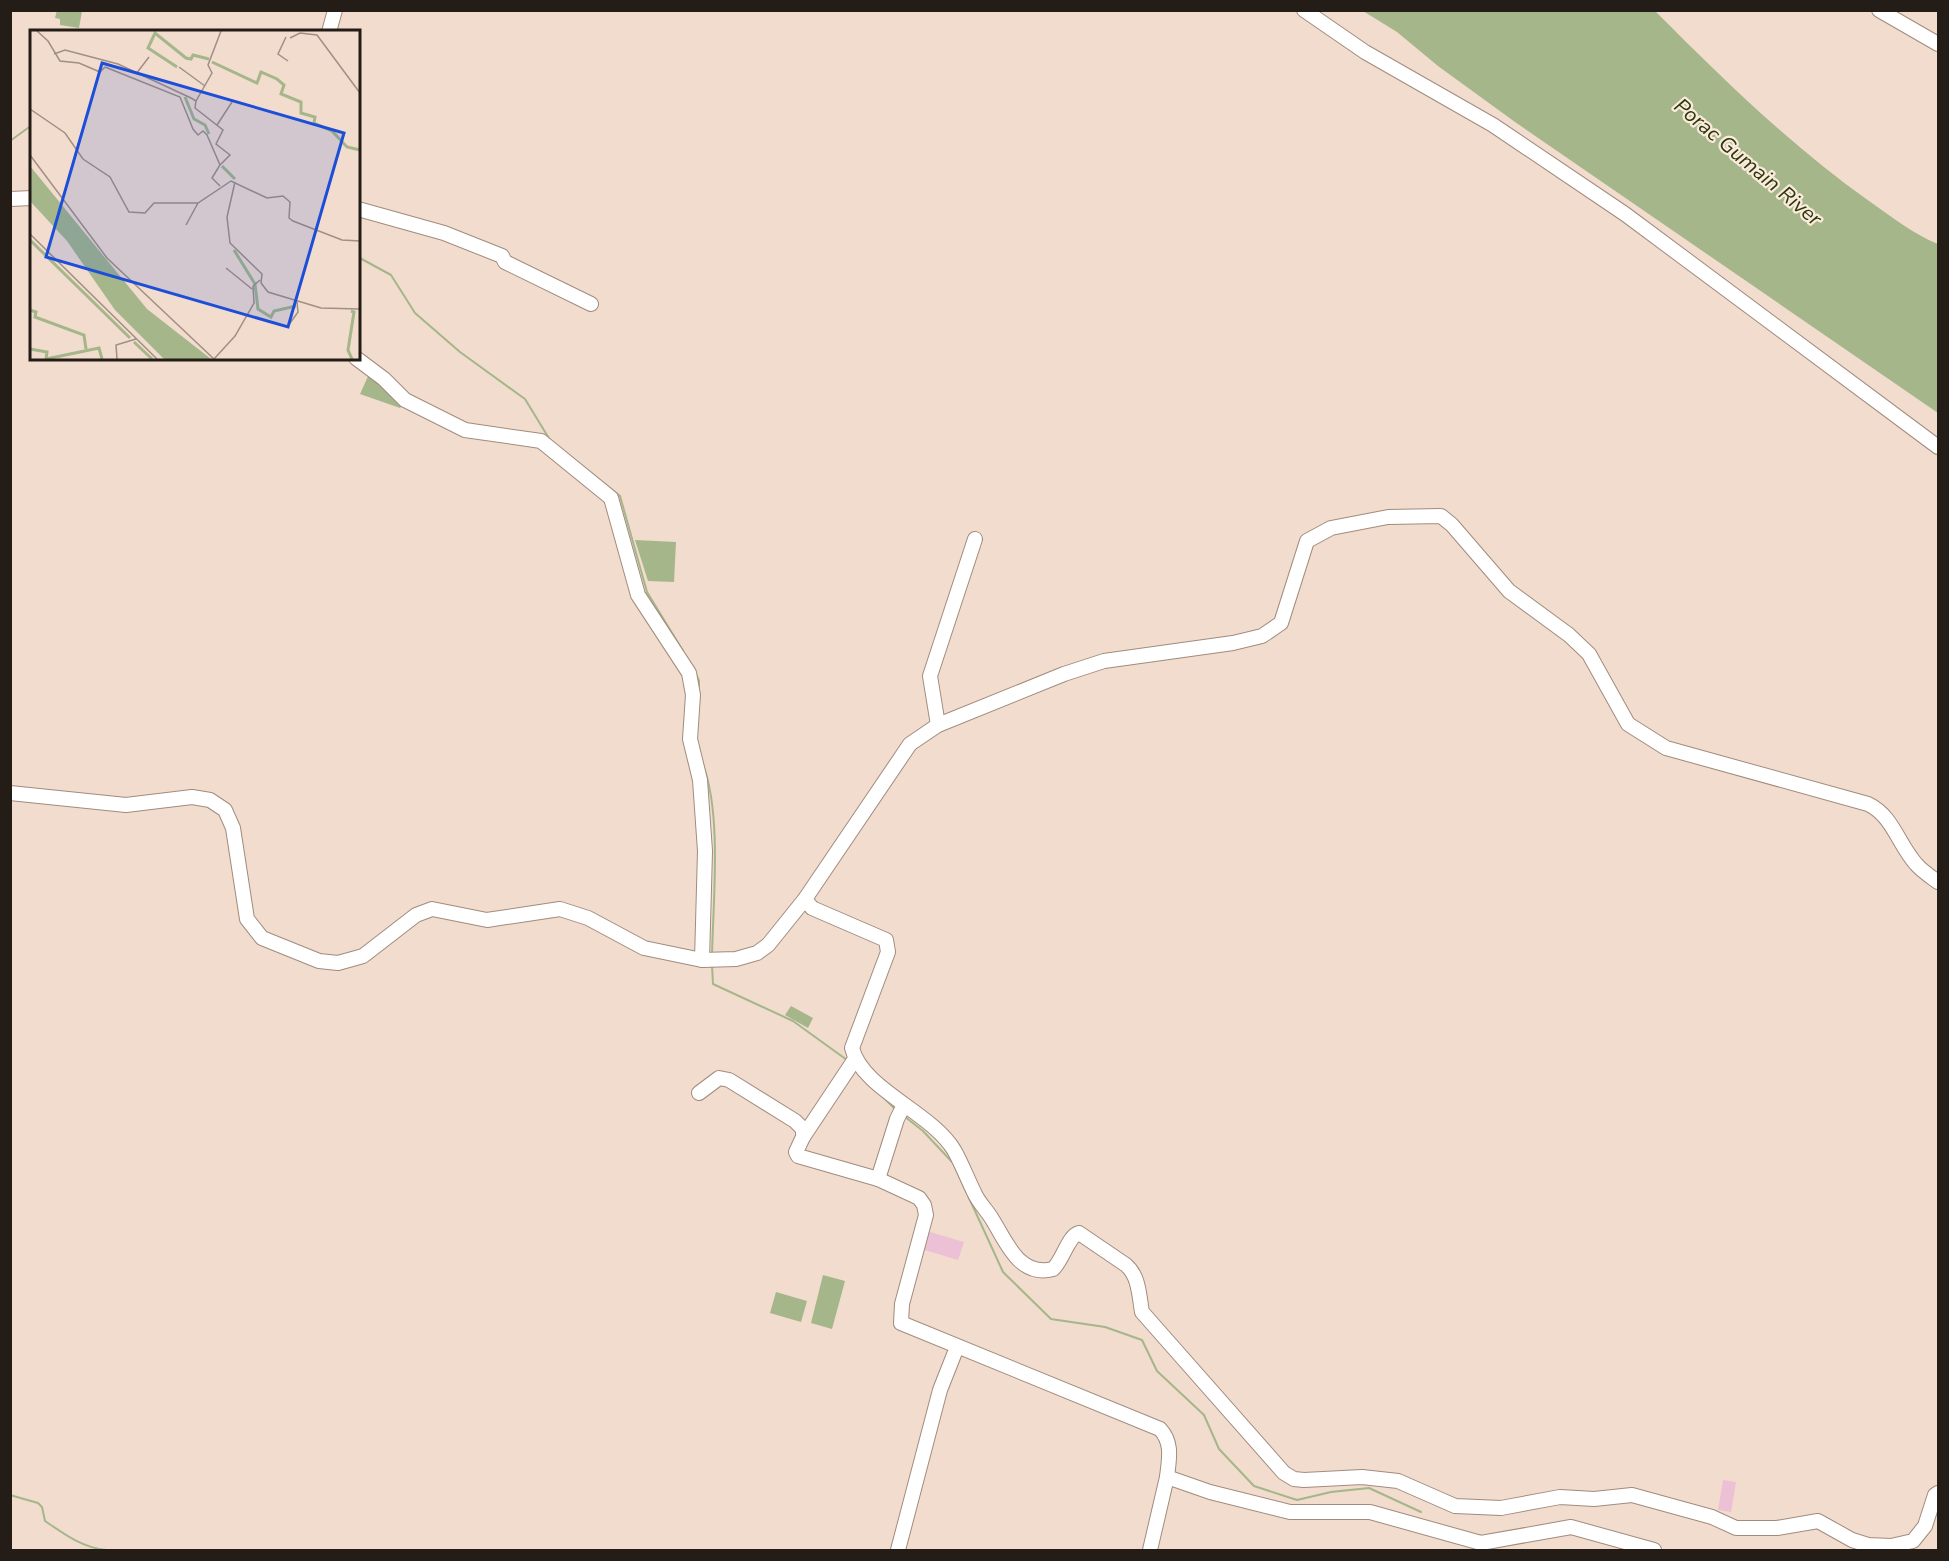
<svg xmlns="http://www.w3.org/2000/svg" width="1949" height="1561" viewBox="0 0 1949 1561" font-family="'Nunito Sans',sans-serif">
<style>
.green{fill:#ecc0d5}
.water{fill:#a4b68a}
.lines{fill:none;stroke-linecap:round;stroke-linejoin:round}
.stream{stroke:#a4b68a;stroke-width:2}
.minor-casing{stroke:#a08c7e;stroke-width:16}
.minor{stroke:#fff;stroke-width:14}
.labels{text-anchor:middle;stroke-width:4.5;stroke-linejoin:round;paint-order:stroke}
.water-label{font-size:21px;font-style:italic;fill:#293a07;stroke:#fceade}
.inset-river{fill:none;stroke:#a4b68a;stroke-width:3}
.inset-road{fill:none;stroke:#a08f84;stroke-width:1.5}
.view{fill:#1d4ed8;fill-opacity:0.15;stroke:#1d4ed8;stroke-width:3}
.inset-edge{fill:none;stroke:#241c17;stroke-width:3}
</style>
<rect width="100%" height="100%" fill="#f2dccd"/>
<!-- green -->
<g class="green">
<polygon points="927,1231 964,1242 958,1260 921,1249"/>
<polygon points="1723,1480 1736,1482 1731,1512 1718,1510"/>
</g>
<!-- water -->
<g class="water">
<polygon points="57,10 82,11 79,28 60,25 60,19 55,18"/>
<path d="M1363,11H1655C1723,79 1790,145 1869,201C1892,217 1913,234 1938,244V413L1515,122L1438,66L1397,32Z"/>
<polygon points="370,372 404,403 400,408 360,394"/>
<polygon points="635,540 676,542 674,582 648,581"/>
<polygon points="791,1006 813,1018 808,1028 785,1015"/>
<polygon points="823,1275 845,1281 832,1329 811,1323"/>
<polygon points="776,1292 807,1301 801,1322 770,1313"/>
</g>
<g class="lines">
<!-- stream -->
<g class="stream">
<polyline points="1937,10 1938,12"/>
<polyline points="10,141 32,125"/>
<polyline points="358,257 391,275 415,313 460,352 525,399 550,440"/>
<polyline points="560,448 620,496 647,592 683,651"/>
<polyline points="696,674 699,681 699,710"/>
<path d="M703,765C722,814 713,902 712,956"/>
<polyline points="712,965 713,984 793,1021 847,1060"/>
<polyline points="880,1094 895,1109"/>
<polyline points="904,1116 923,1131 953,1163 1003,1272 1051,1319 1105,1327 1142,1340 1157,1371 1204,1415 1219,1449 1254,1486 1297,1500 1331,1492 1369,1488 1421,1512"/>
<path d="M10,1495L38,1503L42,1507L45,1521C64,1534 83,1548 106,1550"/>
</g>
<defs>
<g id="minor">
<polyline points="1304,10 1365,52 1493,125 1625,214 1938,447"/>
<polyline points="1879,10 1938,44"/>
<polyline points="329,32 335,10"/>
<polyline points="10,199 32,198"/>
<polyline points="358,209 444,233 502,256 505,262 591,304"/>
<polyline points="356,358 384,379 405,400 465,430 541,441 611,498 638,595 689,673 693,695 690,739 700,780 705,851 702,960"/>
<polyline points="938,725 930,676 975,539"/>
<path d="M10,793L126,805L192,797L210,800L225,810L233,828L247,919L262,938L319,961L338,963L363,956L416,915L432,909L487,920L560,909L588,918L644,948L702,960L736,959L757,953L768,945L805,899L910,744L938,725L1064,674L1104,661L1233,643L1262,636L1281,623L1307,541L1331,528L1388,517L1441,516L1452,525L1509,591L1569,635L1589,654L1628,724L1666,748L1868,804C1893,816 1898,844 1916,864C1922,871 1931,877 1938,882"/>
<path d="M805,899L812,908L886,940L888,952L852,1048C862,1089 931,1112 954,1150C962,1164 967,1178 974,1192C978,1202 986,1209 992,1219C1006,1241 1019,1278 1053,1269C1063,1260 1068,1236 1079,1233L1126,1265C1139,1276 1139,1295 1142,1312L1284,1473L1294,1479L1304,1480L1362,1477L1398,1481L1455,1506L1501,1508L1560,1497L1594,1499L1632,1495L1712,1517L1736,1528H1777L1818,1521L1852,1540L1868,1545L1891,1546L1913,1541L1925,1526L1935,1495L1938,1493"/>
<path d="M855,1059L803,1137L796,1152L798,1156L878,1179L919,1198L924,1205L926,1215L902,1304L901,1323L1160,1429C1173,1443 1169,1459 1167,1477L1210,1492L1290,1512H1370L1481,1543L1571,1527L1654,1550"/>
<polyline points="699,1093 719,1078 729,1080 795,1121 803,1129 803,1137"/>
<polyline points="878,1179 897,1119 904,1105"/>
<polyline points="898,1550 940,1390 957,1347"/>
<polyline points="1150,1550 1167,1477"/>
</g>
</defs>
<!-- minor casing -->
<use href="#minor" class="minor-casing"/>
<!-- minor -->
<use href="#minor" class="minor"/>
</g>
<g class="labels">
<!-- water labels -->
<g class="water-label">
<text transform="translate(1748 162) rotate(40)" y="7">Porac Gumain River</text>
</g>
</g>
<!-- overview -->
<g transform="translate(30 30)">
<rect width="330" height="330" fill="#f2dccd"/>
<path d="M0,136L117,279L181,329H134L85,280L37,211L0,171Z" fill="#a4b68a"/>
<path class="inset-river" d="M182,32L227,53L231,42L247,49L254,55L251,64L271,72V83L285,87L284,93L302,101L317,117L330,120M147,37L118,18L125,3L156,28L161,29L163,25L179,29M155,67L164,89L175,95L179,104M192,136L205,149M0,210L100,308M204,220L225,254L228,279L241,287L244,281L266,276M0,280L6,282L5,287L54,305L56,319M321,281L324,282L318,320L322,329M104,312L122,329M0,319L17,322L16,329M16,329L69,318L72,329"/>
<path class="inset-road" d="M7,1L18,11L30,31L49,33L70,42L75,37M256,7L248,24L258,31M260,8L270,3L287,5L330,63M24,24L35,20L88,34L161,68L166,71L165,78L193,100L186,114L200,125L190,135M75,37L150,67L163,99L168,105L173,101L177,105L190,135L182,148L190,156M149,37L175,56M106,44L119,27M166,71L182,43L178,35L191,1M0,79L35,103L53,129L80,147L99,182L115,183L124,173H168L201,151L237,168L253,166L260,172L259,188L263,191L312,210L330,211M187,95L202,72M0,125L77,228L184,329M205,152L197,187L200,213L232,244L231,253L238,262L291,278L330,279M156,195L168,173M0,204L127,329M196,238L222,259M258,296L268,282L267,272M87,329L86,315L106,309M184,329L205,306L224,273L223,256L230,250"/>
<path class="view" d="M72,33L314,103L258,297L16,227Z"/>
<rect width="330" height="330" class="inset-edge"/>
</g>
<!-- border -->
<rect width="1949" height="1561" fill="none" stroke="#241c17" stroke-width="24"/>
</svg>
